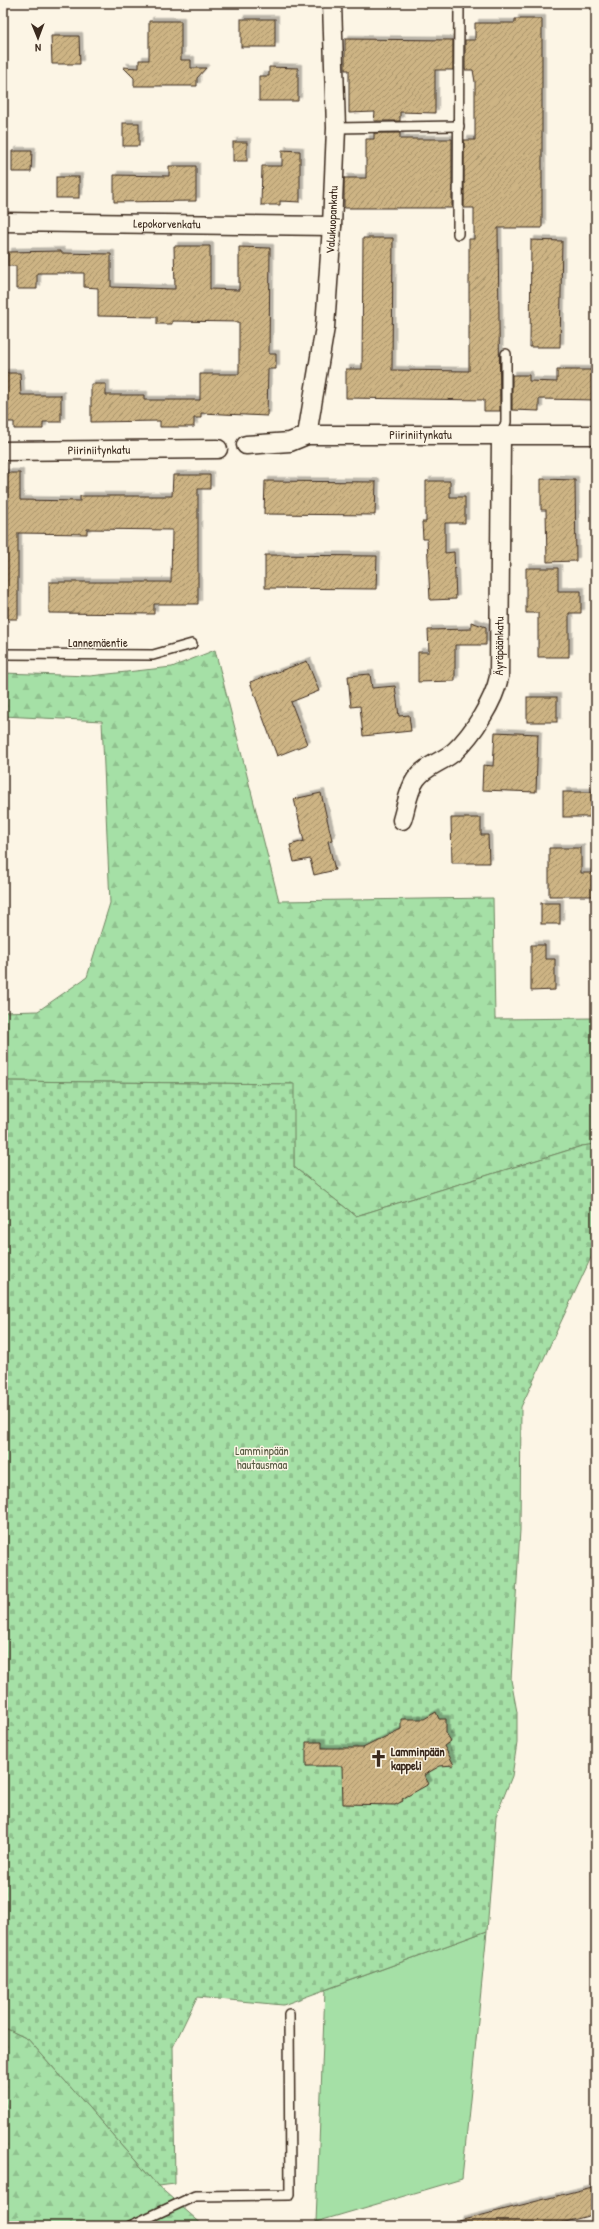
<svg xmlns="http://www.w3.org/2000/svg" width="599" height="2229" viewBox="0 0 599 2229" font-family="'Patrick Hand',sans-serif">
<style>
.grass{fill:#a5e0a6;stroke:#708562}
.forest{fill:url(#forest-firs);stroke:#708562}
.cemetery{fill:url(#cemetery-stones);stroke:#708562}
.building{fill:url(#building-hatch);stroke:#3b2a1e;filter:url(#shadow)}
.lines{fill:none;stroke-linecap:round;stroke-linejoin:round}
.service-casing{stroke:#3b2a1e;stroke-width:12}
.minor-casing{stroke:#3b2a1e;stroke-width:21}
.service{stroke:#fcf5e5;stroke-width:9}
.minor{stroke:#fcf5e5;stroke-width:18}
.labels{text-anchor:middle;stroke-width:3;stroke-linejoin:round;paint-order:stroke}
.street-label{font-size:12px;fill:#3b2a1e;stroke:#fcf5e5}
.park-label{font-size:12px;fill:#565840;stroke:#fcf5e5}
.poi-label{font-size:12px;font-weight:bold;fill:#3b2a1e;stroke:#fcf5e5;text-anchor:start}
</style>
<defs>
<pattern id="forest-firs" width="22" height="20" patternUnits="userSpaceOnUse"><rect width="22" height="20" fill="#a5e0a6"/><path d="M5 1l3.5 6h-7zM16 11l3.5 6h-7z" fill="#8fc08e"/></pattern>
<pattern id="cemetery-stones" width="16" height="16" patternUnits="userSpaceOnUse"><rect width="16" height="16" fill="#a5e0a6"/><path d="M2 7V4a2 2 0 0 1 4 0v3zM10 15v-3a2 2 0 0 1 4 0v3z" fill="#8fc08e"/></pattern>
<pattern id="building-hatch" width="6" height="6" patternUnits="userSpaceOnUse"><rect width="6" height="6" fill="#cdb484"/><path d="M-1 1l2-2M0 6l6-6M5 7l2-2" fill="none" stroke="#a8936b"/></pattern>
<filter id="shadow"><feDropShadow dx="3.5" dy="-3.5" stdDeviation="0" flood-color="#0004"/></filter>
</defs>
<rect width="100%" height="100%" fill="#fcf5e5"/>
<filter id="ink" filterUnits="userSpaceOnUse"><feTurbulence type="fractalNoise" baseFrequency=".025" numOctaves="2"/><feDisplacementMap in="SourceGraphic" scale="8" xChannelSelector="R" yChannelSelector="G"/><feConvolveMatrix kernelMatrix="1 2 1 2 8 2 1 2 1" color-interpolation-filters="sRGB"/></filter>
<g filter="url(#ink)">
<!-- grass -->
<g class="grass">
<polygon points="3,801 6,801 3,966"/>
<polygon points="487,1931 462,2179 316,2222 325,1990"/>
</g>
<!-- forest -->
<g class="forest">
<polygon points="215,650 279,901 493,898 495,1019 596,1018 596,1144 582,1146 356,1216 294,1167 293,1084 3,1081 3,1012 38,1011 87,977 110,903 102,721 3,716 3,673 90,676 172,667"/>
<polygon points="3,2027 28,2039 158,2186 204,2226 3,2226"/>
</g>
<!-- cemetery -->
<polygon class="cemetery" points="3,1081 294,1084 294,1167 356,1216 582,1146 596,1144 596,1247 521,1407 520,1530 511,1680 517,1712 517,1743 512,1776 496,1816 487,1931 283,2005 197,1997 173,2047 175,2184 158,2186 28,2039 3,2027"/>
<!-- building -->
<g class="building">
<rect x="241" y="19" width="34" height="28"/>
<polygon points="515,19 542,19 542,228 498,228 500,411 484,411 484,400 346,398 346,369 362,369 363,238 393,238 392,370 469,371 469,239 474,239 474,208 464,208 464,140 475,140 475,82 473,70 465,70 465,40 475,40 475,23 515,23"/>
<polygon points="149,21 181,21 181,60 191,60 191,68 206,68 197,78 197,86 134,86 134,78 123,67 139,68 139,60 149,60"/>
<polygon points="51,36 79,36 80,64 52,64"/>
<polygon points="345,39 453,40 453,70 435,70 435,113 400,112 400,121 374,121 375,112 349,113 349,70 345,70"/>
<polygon points="269,67 298,68 298,101 259,101 259,76 269,76"/>
<rect x="123" y="123" width="16" height="23"/>
<polygon points="374,133 400,133 400,139 452,139 452,208 344,208 344,178 366,178 366,139 374,139"/>
<rect x="233" y="142" width="14" height="19"/>
<polygon points="282,150 300,151 300,202 280,201 280,205 261,205 262,166 282,166"/>
<polygon points="12,151 32,151 31,172 12,172"/>
<polygon points="169,166 196,166 196,201 114,202 114,175 169,176"/>
<rect x="56" y="177" width="23" height="21"/>
<polygon points="531,240 562,241 560,347 530,347"/>
<polygon points="174,246 210,246 210,289 239,290 239,247 270,248 269,354 276,354 276,369 268,369 267,416 201,413 201,418 194,418 194,427 160,427 160,421 91,422 91,384 106,384 106,395 144,395 144,400 200,400 200,374 239,374 239,322 172,321 172,324 157,324 157,317 98,316 98,288 84,287 84,273 37,273 37,289 16,289 16,266 8,266 8,252 61,251 61,253 111,254 111,287 175,289"/>
<polygon points="557,370 596,370 596,400 539,399 539,411 512,410 512,375 529,375 529,381 557,382"/>
<polygon points="4,373 20,373 21,395 61,395 61,422 43,422 43,429 14,429 14,422 5,422"/>
<polygon points="3,473 20,473 20,500 80,501 80,496 172,496 173,475 210,475 210,489 198,489 198,604 154,604 154,614 49,613 49,582 171,582 172,530 87,529 87,534 18,533 18,619 3,619"/>
<polygon points="541,479 575,480 576,561 547,562 546,510 541,510"/>
<polygon points="265,481 376,482 375,515 264,514"/>
<polygon points="426,481 450,481 450,497 465,497 465,523 445,523 445,553 454,552 456,599 430,600 427,539 423,539 422,522 426,522"/>
<polygon points="265,555 377,556 376,589 265,588"/>
<polygon points="526,568 558,568 558,591 581,591 581,613 569,613 569,657 538,657 538,613 526,613"/>
<polygon points="471,622 486,627 486,645 455,645 455,681 418,682 418,652 429,652 428,630 471,629"/>
<polygon points="307,661 319,691 291,702 307,744 277,756 250,682"/>
<polygon points="370,674 372,688 395,686 399,716 409,715 411,731 363,736 360,706 351,707 348,676"/>
<rect x="527" y="697" width="30" height="25"/>
<polygon points="495,732 538,734 536,792 482,790 483,765 493,766"/>
<rect x="563" y="792" width="33" height="25"/>
<polygon points="321,793 332,840 328,841 335,870 314,875 310,859 294,862 290,845 304,841 294,799"/>
<polygon points="451,818 481,818 481,835 488,835 489,863 452,863"/>
<polygon points="549,848 581,848 581,873 596,873 596,896 549,896"/>
<rect x="541" y="903" width="19" height="21"/>
<polygon points="531,945 545,945 545,959 555,959 555,990 531,991"/>
<polygon points="436,1712 439,1719 446,1719 446,1733 451,1741 444,1746 454,1765 440,1766 424,1775 429,1784 402,1799 403,1801 395,1805 343,1804 342,1766 306,1766 306,1742 322,1742 322,1748 363,1748 401,1729 401,1719 424,1719"/>
<polygon points="596,2186 596,2214 550,2226 460,2226 459,2221"/>
</g>
<g class="lines">
<defs>
<g id="service">
<polyline points="336,128 459,126"/>
<polyline points="458,234 459,3"/>
<polyline points="501,436 506,422 506,354"/>
<polyline points="3,654 153,655 192,644"/>
<polyline points="130,2226 195,2196 290,2195 289,2014"/>
</g>
<g id="minor">
<path id="s1" d="M3,222L332,226"/>
<path id="s2" d="M307,435L325,327L332,226L336,128L332,3"/>
<path id="s3" d="M246,445L290,442L307,435H596"/>
<path id="s4" d="M3,451L218,449"/>
<path id="s5" d="M402,820C406,808 408,790 416,779C426,765 443,762 455,751C473,734 494,701 499,677L501,436"/>
</g>
</defs>
<!-- service casing -->
<use href="#service" class="service-casing"/>
<!-- minor casing -->
<use href="#minor" class="minor-casing"/>
<!-- service -->
<use href="#service" class="service"/>
<!-- minor -->
<use href="#minor" class="minor"/>
</g>
</g>
<!-- icons -->
<defs>
<symbol id="church-bare" viewBox="-9 -9 18 18"><path d="M-1.2-6h2.4v3.5h3.3v2.4h-3.3V6h-2.4V-.1h-3.3v-2.4h3.3Z" fill="#3b2a1e" stroke="#fcf5e5" stroke-width="2.5" paint-order="stroke"/></symbol>
</defs>
<g fill-rule="evenodd">
<use href="#church-bare" x="366" y="1746" width="25" height="25"/>
</g>
<g class="labels">
<!-- street labels -->
<g class="street-label">
<text dy="4" stroke="none"><textPath href="#s2" startOffset="217">Valukuopankatu</textPath></text>
<text dy="4" stroke="none"><textPath href="#s1" startOffset="164">Lepokorvenkatu</textPath></text>
<text dy="4" stroke="none"><textPath href="#s3" startOffset="176">Piiriniitynkatu</textPath></text>
<text dy="4" stroke="none"><textPath href="#s4" startOffset="96">Piiriniitynkatu</textPath></text>
<text x="98" y="647">Lannemäentie</text>
<text dy="4" stroke="none"><textPath href="#s5" startOffset="210">Äyräpäänkatu</textPath></text>
</g>
<!-- park labels -->
<g class="park-label">
<text x="262" y="1455">Lamminpään<tspan x="262" dy="14">hautausmaa</tspan></text>
</g>
<!-- poi labels -->
<g class="poi-label">
<text x="391" y="1756">Lamminpään<tspan x="391" dy="14">kappeli</tspan></text>
</g>
</g>
<!-- margin -->
<rect width="599" height="2229" fill="none" stroke="#fcf5e5" stroke-width="16"/>
<rect x="8" y="8" width="583" height="2213" fill="none" stroke="#3b2a1e" stroke-width="1.5" filter="url(#ink)"/>
<!-- north arrow -->
<g transform="translate(38 38) rotate(179)" stroke="#fcf5e5" stroke-width="3" paint-order="stroke">
<path d="M0-3L7 15L0 10L-7 15Z" fill="#3b2a1e"/>
<text y="-6" font-size="11" font-weight="bold" text-anchor="middle" fill="#3b2a1e">N</text>
</g>
</svg>
